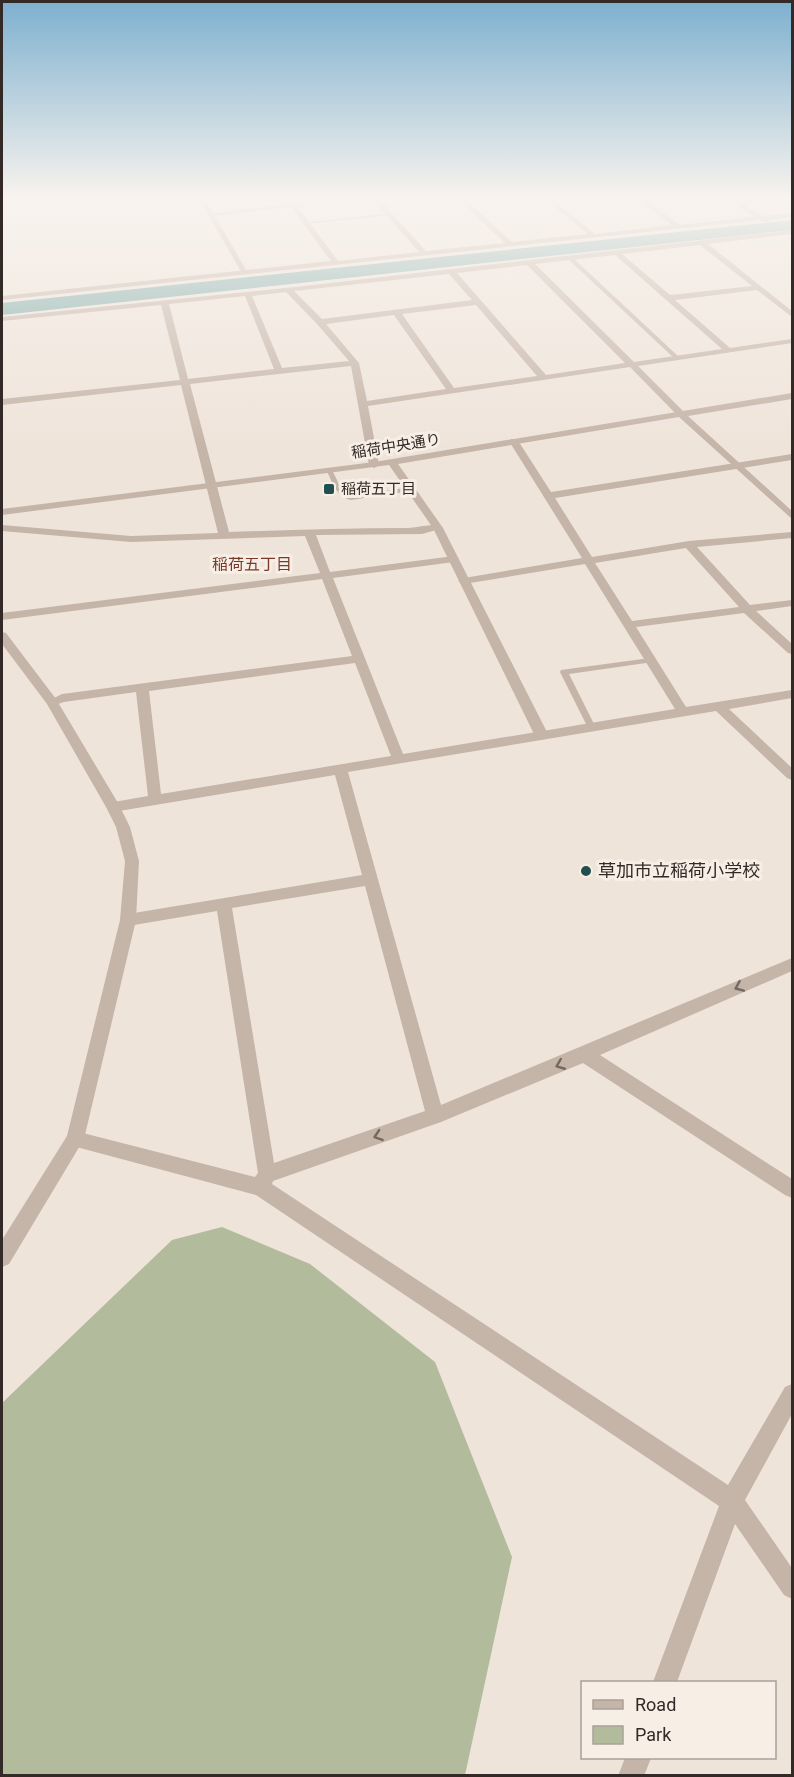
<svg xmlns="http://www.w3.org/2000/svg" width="794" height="1777" viewBox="0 0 794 1777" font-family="Roboto,'Noto Sans JP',sans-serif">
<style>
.green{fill:#b2bc9c}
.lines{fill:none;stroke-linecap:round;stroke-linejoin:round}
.river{fill:#7ca9a9;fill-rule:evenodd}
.service{fill:#c5b4a8;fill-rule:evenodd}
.minor{fill:#c5b4a8;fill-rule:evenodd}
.tertiary{fill:#c5b4a8;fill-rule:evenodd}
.oneway{stroke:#756861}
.poi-dot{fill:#214f50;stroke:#f7efe6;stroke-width:2}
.labels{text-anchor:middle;stroke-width:6;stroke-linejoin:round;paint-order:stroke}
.far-street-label{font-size:15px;fill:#332a27;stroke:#f7efe6}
.far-poi-label{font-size:15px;fill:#332a27;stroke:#f7efe6;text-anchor:start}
.far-neighbourhood-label{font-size:16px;fill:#7a3928;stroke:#f7efe6}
.poi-label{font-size:18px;fill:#332a27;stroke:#f7efe6;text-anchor:start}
</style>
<rect width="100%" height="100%" fill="#efe4da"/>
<!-- green -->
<polygon class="green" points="222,1227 310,1264 435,1362 512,1557 465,1775 2,1775 2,1403 172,1240"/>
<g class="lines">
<!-- river -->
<polygon class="river" points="792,220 792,230 2,315 2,303"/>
<!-- service -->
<g class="service">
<polygon points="389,213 390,215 306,224 304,223"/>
<polygon points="567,256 571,256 679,357 679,359 675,359 567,258"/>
<path d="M328,470H332L342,490L351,496L411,487L414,489L411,491L351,500C336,496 333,484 327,471Z"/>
<polygon points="650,658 654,660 653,662 569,674 596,728 595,730 589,730 560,672 561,670"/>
</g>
<!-- minor -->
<g class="minor">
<polygon points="285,199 291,199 294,203 350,199 297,206 338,261 419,252 372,199 379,199 426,251 505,243 458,199 465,199 512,242 588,234 545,199 552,199 595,234 672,225 637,199 644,199 680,225 754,217 728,199 740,202 776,199 773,202 745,205 762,216 792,213 792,217 764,222 760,220 2,300 2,296 331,261 291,207 211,216 208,214 288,204"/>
<path d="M792,230V234L708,244L792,311V317L757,290L675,300L730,348L792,339V343L638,366L684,412V416H678L630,367L368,406L379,465L374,468L369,465L351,366L190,384L229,532C289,530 348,528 408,528C418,528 436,522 443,528L422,534L316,535L330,572L454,556L459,559L454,562L333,578L403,754L675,709L585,564L464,584L458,581L464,578L582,558L509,441L511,439H517L551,492L792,454V460L555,498L592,557L689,541L792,532V538L697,547L750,605L792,600V606L756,611L792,644V654L788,653L744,613L636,627L686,707L792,690V698L729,709L792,768V780L787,778L716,711L348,772L441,1105L792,958V971L600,1055L792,1179V1198L785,1195L583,1063L441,1122L273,1181L272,1184L728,1485L785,1387L792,1384V1414L745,1500L792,1568V1599L784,1595L735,1524L677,1682H653L719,1506L256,1195L69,1145L66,1139L69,1133L75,1131L255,1177L258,1173L217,911L128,926L123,924L120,920L123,916L128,914L362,875L335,775L113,812L106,807L108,803L148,796L136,692L64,702L52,706L46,702L62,694L352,656L322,579L2,620V613L320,573L305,536L131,542L2,531V525L131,536L218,533L181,385L2,405V399L180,380L161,305L2,321V317L304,286ZM700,245L752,286L670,295L622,254ZM615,255L722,349L634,362L535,264ZM527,265L625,363L546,375L457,273ZM449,274L472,300L322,319L294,291ZM286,292L317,324L349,361L282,368L252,296ZM245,296L274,369L188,379L169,304ZM476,305L537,376L454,388L402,314ZM394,315L446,389L367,401L359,363L326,324ZM686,548L739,607L632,621L595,563ZM355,663L391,756L161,794L149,691ZM365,886L425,1111L274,1163L232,908Z"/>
<polygon points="625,1758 651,1758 644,1776 618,1776"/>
</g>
<!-- tertiary -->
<g class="tertiary">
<polygon points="199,199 205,199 249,275 242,273"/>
<polygon points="792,393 792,399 688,416 792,511 792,519 679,417 398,464 443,528 549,736 542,740 535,736 433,528 389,465 2,515 2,509 374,462"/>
<polygon points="2,632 6,633 56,699 118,803 130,827 139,861 136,920 84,1139 9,1264 2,1267 2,1240 67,1136 120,920 125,861 116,827 106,807 47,704 2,644"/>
</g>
</g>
<!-- one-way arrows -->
<defs><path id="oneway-chevron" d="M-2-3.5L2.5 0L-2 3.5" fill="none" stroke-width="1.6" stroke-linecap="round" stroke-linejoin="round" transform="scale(1.5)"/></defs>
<g class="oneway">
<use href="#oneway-chevron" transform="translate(739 987) rotate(157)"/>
<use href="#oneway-chevron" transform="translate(560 1065) rotate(158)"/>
<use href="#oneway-chevron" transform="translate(378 1136) rotate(161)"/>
</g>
<!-- sky -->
<linearGradient id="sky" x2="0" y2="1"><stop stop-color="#7db0cf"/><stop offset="0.44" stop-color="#f8f3ee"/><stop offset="1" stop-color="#f8f3ee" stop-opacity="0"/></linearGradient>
<rect width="794" height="448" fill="url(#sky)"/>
<!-- markers -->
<g class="poi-dot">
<rect x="323" y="483" width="12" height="12" rx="3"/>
<circle cx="586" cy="871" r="6"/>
</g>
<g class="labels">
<!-- far-street labels -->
<g class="far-street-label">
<text transform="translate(396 446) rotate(-9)" y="5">稲荷中央通り</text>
</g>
<!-- far-poi labels -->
<g class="far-poi-label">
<text x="341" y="494">稲荷五丁目</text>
</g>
<!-- far-neighbourhood labels -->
<g class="far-neighbourhood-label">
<text x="252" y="570">稲荷五丁目</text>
</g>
<!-- poi labels -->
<g class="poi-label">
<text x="598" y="877">草加市立稲荷小学校</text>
</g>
</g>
<!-- border -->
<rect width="794" height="1777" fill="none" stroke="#332a27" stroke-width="6"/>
<!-- legend -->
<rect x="581" y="1681" width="195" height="78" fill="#f7efe6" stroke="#a9a09a" stroke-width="1.5"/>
<rect x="593" y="1700" width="30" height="9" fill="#c5b4a8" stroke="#a9a09a" stroke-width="1.5"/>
<text x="635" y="1711" font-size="18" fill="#332a27">Road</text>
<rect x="593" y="1726" width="30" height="18" fill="#b2bc9c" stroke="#a9a09a" stroke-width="1.5"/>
<text x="635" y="1741" font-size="18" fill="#332a27">Park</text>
</svg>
